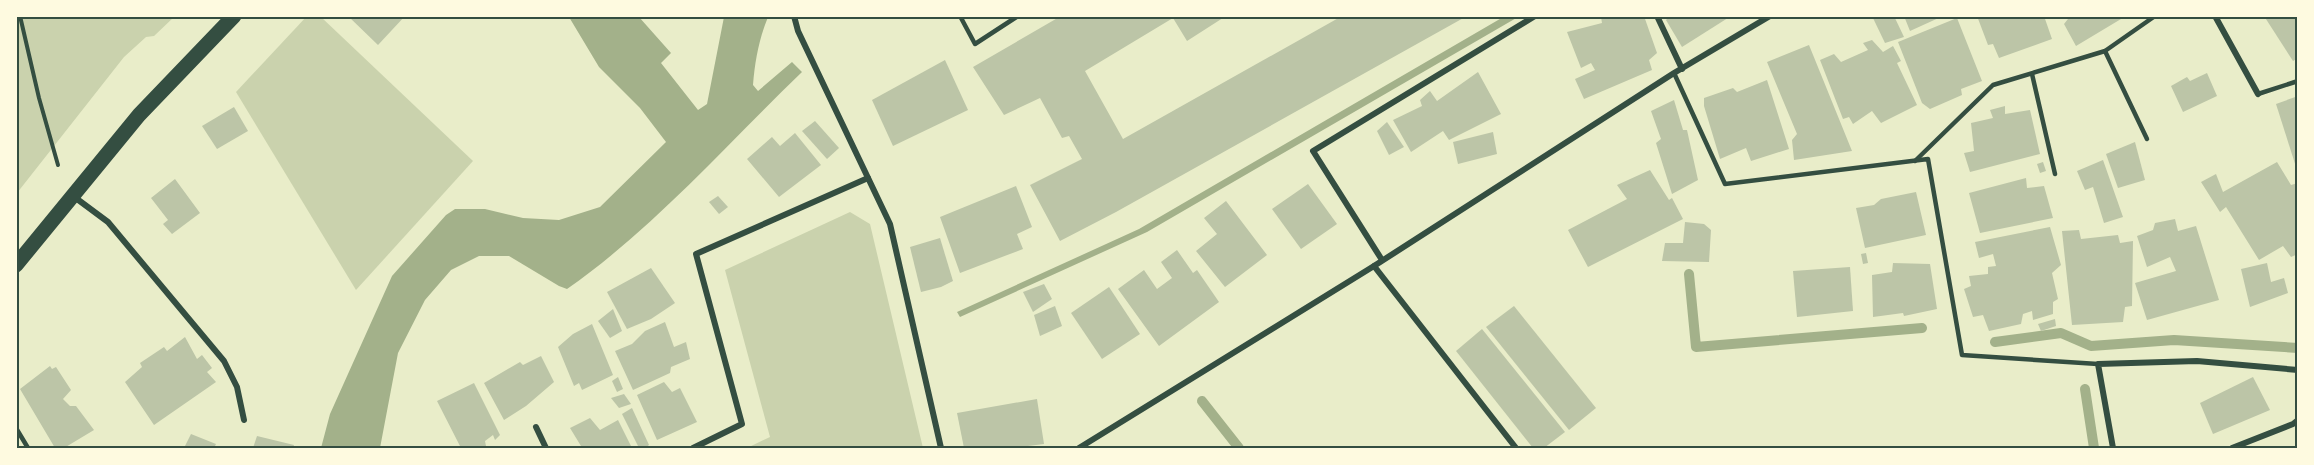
<svg xmlns="http://www.w3.org/2000/svg" width="2314" height="465" viewBox="0 0 2314 465" font-family="Helvetica,sans-serif">
<style>
.green{fill:#cad2ad}
.water{fill:#a3b18a}
.lines{fill:none;stroke-linecap:round;stroke-linejoin:round}
.stream{stroke:#a3b18a;stroke-width:10}
.building{fill:#bcc5a7}
.path{stroke:#344e41;stroke-width:4}
.service{stroke:#344e41;stroke-width:4.5}
.minor{stroke:#344e41;stroke-width:6}
.primary{stroke:#344e41;stroke-width:15}
.neatline{fill:none;stroke:#344e41;stroke-width:2}
</style>
<rect width="100%" height="100%" fill="#e9edc9"/>
<!-- green -->
<g class="green">
<polygon points="307,16 321,17 473,161 356,290 236,92"/>
<polygon points="17,17 174,17 154,36 146,37 124,57 17,193"/>
<polygon points="850,212 870,224 923,448 747,448 770,437 725,270"/>
</g>
<!-- water -->
<g class="water">
<polygon points="1505,16 1518,17 1147,232 960,317 957,312 1139,229"/>
<path d="M569,17H639L671,53L661,63L698,110L707,104L724,17H768C759,39 755,60 753,85L758,91L792,62L802,72C726,145 653,229 567,289L559,286L509,256H479L451,270L425,300L398,353L380,448H321L330,414L392,276L446,215L455,209H485L523,218L559,220L600,207L666,142L640,108L599,67Z"/>
</g>
<g class="lines">
<!-- stream -->
<g class="stream">
<polyline points="1689,274 1696,347 1922,328"/>
<polyline points="1995,342 2061,333 2091,346 2174,340 2298,348"/>
<polyline points="2085,389 2094,448"/>
<polyline points="1202,401 1239,448"/>
</g>
</g>
<!-- building -->
<g class="building">
<polygon points="348,16 405,16 378,45"/>
<polygon points="1061,16 1226,16 1187,41 1173,18 1085,71 1123,139 1342,16 1467,16 1116,212 1060,241 1030,185 1082,159 1069,136 1062,138 1040,98 1004,115 973,67"/>
<polygon points="1604,16 1644,16 1657,53 1649,60 1652,70 1584,99 1575,79 1595,70 1591,63 1581,68 1567,32 1602,23 1601,17"/>
<polygon points="1670,16 1731,16 1682,47 1666,20"/>
<polygon points="1872,16 1894,16 1904,37 1885,43"/>
<polygon points="1904,16 1943,16 1910,31"/>
<polygon points="1977,16 2044,16 2052,39 1999,58 1993,44 1988,45"/>
<polygon points="2066,16 2126,16 2076,46 2064,24 2068,19"/>
<polygon points="2264,16 2298,16 2298,58 2293,61"/>
<polygon points="1957,18 1982,81 1961,89 1962,95 1930,109 1922,103 1898,42"/>
<polygon points="1872,40 1883,52 1893,46 1901,61 1897,63 1917,105 1881,123 1872,111 1853,124 1849,117 1843,119 1820,60 1834,54 1841,62 1868,50 1863,43"/>
<polygon points="1809,45 1852,151 1794,160 1792,140 1797,134 1767,62"/>
<polygon points="945,60 968,110 893,146 872,100"/>
<polygon points="1478,72 1501,114 1449,140 1443,131 1411,152 1393,120 1422,106 1420,100 1430,91 1437,101"/>
<polygon points="2207,73 2217,96 2183,112 2171,86 2187,77 2190,81"/>
<polygon points="1767,80 1789,149 1751,161 1746,148 1720,159 1704,106 1704,98 1733,88 1737,92"/>
<polygon points="2298,96 2298,170 2297,170 2276,104"/>
<polygon points="1674,100 1683,130 1687,130 1698,180 1672,194 1656,143 1661,139 1651,111"/>
<polygon points="2005,106 2005,114 2030,110 2040,154 1970,172 1964,153 1974,151 1971,123 1993,118 1990,110"/>
<polygon points="234,107 248,131 217,149 202,126"/>
<polygon points="815,121 839,148 827,159 802,131"/>
<polygon points="1387,122 1404,147 1389,155 1377,131"/>
<polygon points="1493,132 1497,154 1458,164 1453,142"/>
<polygon points="795,133 821,165 779,197 747,159 772,137 780,146"/>
<polygon points="2135,142 2145,180 2118,188 2106,154"/>
<polygon points="2103,160 2123,217 2104,223 2093,187 2085,190 2077,171"/>
<polygon points="2043,162 2046,171 2040,173 2037,164"/>
<polygon points="2277,162 2291,185 2298,183 2298,254 2291,257 2283,246 2259,260 2226,207 2220,212 2201,182 2216,174 2223,192"/>
<polygon points="1650,170 1669,200 1672,198 1683,219 1588,267 1568,230 1627,199 1617,185"/>
<polygon points="2026,178 2027,188 2044,186 2053,218 1980,233 1969,193"/>
<polygon points="175,179 200,213 172,234 163,224 168,220 151,198"/>
<polygon points="1308,184 1337,224 1301,249 1272,209"/>
<polygon points="1016,186 1032,227 1017,234 1023,249 960,273 940,217"/>
<polygon points="1916,192 1926,235 1865,248 1856,208 1874,205 1881,199"/>
<polygon points="718,196 728,207 719,214 709,202"/>
<polygon points="1226,201 1267,255 1225,287 1196,251 1217,234 1204,218"/>
<polygon points="2175,219 2178,231 2196,226 2219,300 2147,320 2135,283 2176,271 2170,257 2147,267 2137,236 2153,230 2155,223"/>
<polygon points="1685,222 1704,224 1711,230 1709,262 1662,261 1665,243 1683,243"/>
<polygon points="2050,227 2061,265 2052,273 2058,299 2053,302 2053,314 2033,320 2032,311 2023,314 2021,324 1989,331 1983,315 1973,317 1964,289 1971,286 1969,276 1988,274 1988,267 1996,266 1993,254 1979,258 1975,242"/>
<polygon points="2079,230 2081,239 2118,235 2120,243 2133,241 2132,306 2125,307 2123,322 2072,325 2062,231"/>
<polygon points="940,238 953,281 941,287 921,292 910,247"/>
<polygon points="1177,250 1193,273 1197,270 1219,302 1159,346 1118,289 1144,270 1157,289 1172,278 1161,262"/>
<polygon points="1866,253 1868,263 1863,264 1861,254"/>
<polygon points="1893,263 1930,264 1937,309 1904,316 1903,313 1873,317 1872,275 1892,272"/>
<polygon points="2267,263 2271,282 2284,278 2288,293 2250,307 2241,269"/>
<polygon points="1850,267 1853,311 1797,317 1793,271"/>
<polygon points="651,268 675,303 651,319 627,329 607,292"/>
<polygon points="1044,284 1052,299 1033,312 1023,292"/>
<polygon points="1109,287 1140,334 1102,359 1071,313"/>
<polygon points="1055,306 1062,326 1040,336 1034,315"/>
<polygon points="1514,306 1596,408 1569,430 1486,327"/>
<polygon points="613,309 622,331 610,338 598,321"/>
<polygon points="2055,319 2056,326 2041,331 2038,324"/>
<polygon points="665,322 674,347 686,342 690,359 671,367 670,373 633,390 615,351 632,344 645,331"/>
<polygon points="592,324 613,375 582,390 579,383 574,386 558,347 573,334"/>
<polygon points="1482,329 1565,432 1544,448 1533,448 1456,351"/>
<polygon points="185,337 197,359 202,355 212,368 207,372 216,382 154,425 125,382 142,367 140,363 164,347 167,351"/>
<polygon points="541,356 554,382 526,406 504,420 484,383 520,362 523,365"/>
<polygon points="50,366 52,369 56,367 71,390 63,399 70,406 76,406 94,430 64,448 55,448 20,389"/>
<polygon points="618,377 623,389 617,392 612,381"/>
<polygon points="2253,377 2270,410 2213,434 2200,403"/>
<polygon points="664,382 672,392 680,388 697,422 657,440 637,395"/>
<polygon points="474,383 500,435 495,440 493,435 485,441 486,446 481,448 461,448 437,401"/>
<polygon points="624,394 631,404 619,408 611,398"/>
<polygon points="1037,399 1044,444 1013,448 964,448 957,413"/>
<polygon points="632,408 649,445 645,448 639,448 622,414"/>
<polygon points="590,418 600,430 618,420 632,448 577,448 581,446 570,428"/>
<polygon points="191,434 216,444 214,448 184,448"/>
<polygon points="257,436 294,445 293,448 253,448"/>
</g>
<g class="lines">
<!-- path -->
<polyline class="path" points="20,16 39,98 58,165"/>
<!-- service -->
<g class="service">
<polyline points="960,16 975,44 1018,16"/>
<polyline points="2105,51 2147,139"/>
<polyline points="1674,73 1725,184 1928,159 1962,355 2098,364"/>
<polyline points="2032,74 2055,174"/>
<polyline points="2258,94 2298,81"/>
<polyline points="1915,161 1993,85 2105,51 2155,16"/>
<polyline points="16,428 28,448"/>
</g>
<!-- minor -->
<g class="minor">
<polyline points="794,16 798,31 890,224 941,448"/>
<polyline points="1657,16 1682,69"/>
<polyline points="2215,16 2258,94"/>
<polyline points="73,196 108,222 224,361 237,387 244,420"/>
<polyline points="1382,260 1313,151 1535,16"/>
<polyline points="1374,266 1516,448"/>
<polyline points="536,427 546,448"/>
<polyline points="693,448 742,424 696,254 868,178"/>
<polyline points="1079,448 1374,266 1674,73 1770,16"/>
<polyline points="2113,448 2098,364 2197,361 2298,370"/>
<polyline points="2232,448 2293,424 2298,420"/>
</g>
<!-- primary -->
<polyline class="primary" points="16,265 139,115 234,16"/>
</g>
<!-- border -->
<rect width="2314" height="465" fill="none" stroke="#fefae0" stroke-width="36"/>
<rect x="18" y="18" width="2278" height="429" class="neatline"/>
</svg>
